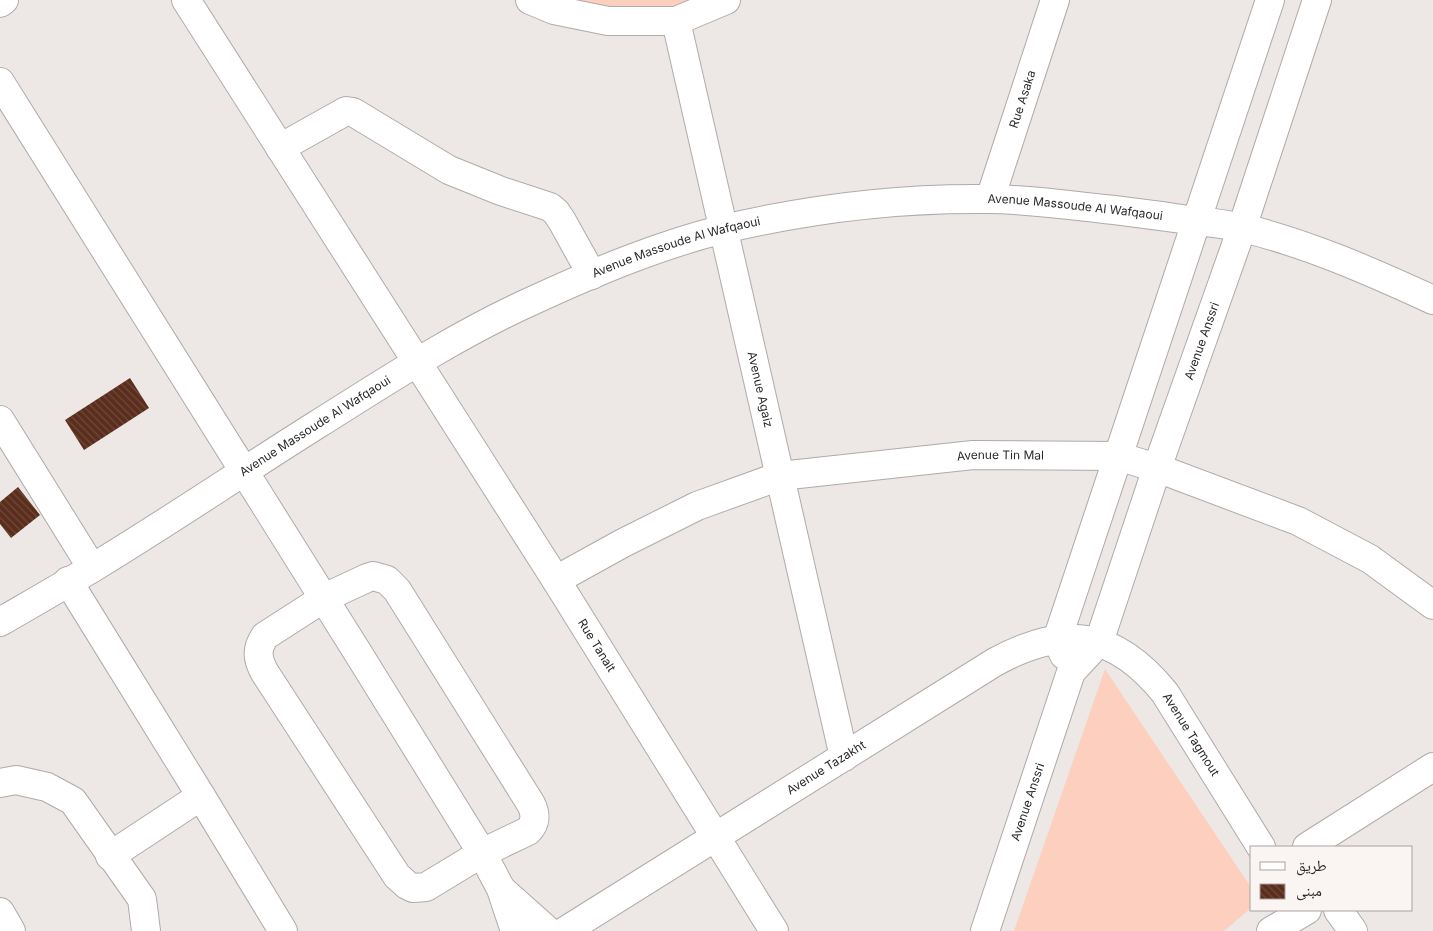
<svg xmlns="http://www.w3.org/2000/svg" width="1433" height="931" viewBox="0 0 1433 931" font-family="Inter,'Noto Naskh Arabic',sans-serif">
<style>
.grass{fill:#fdcfbe}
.building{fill:url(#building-back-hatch)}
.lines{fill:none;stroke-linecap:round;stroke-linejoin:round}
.minor-casing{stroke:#b0aaa8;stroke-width:30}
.minor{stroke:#fff;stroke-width:28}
.labels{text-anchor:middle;stroke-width:5;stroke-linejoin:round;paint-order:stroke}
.street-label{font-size:12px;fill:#2c2a29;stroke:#faf4f2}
</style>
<defs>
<pattern id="building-back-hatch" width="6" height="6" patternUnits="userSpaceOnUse" patternTransform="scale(1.25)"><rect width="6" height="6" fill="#5a2d1c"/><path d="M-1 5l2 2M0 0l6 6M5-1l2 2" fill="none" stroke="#6e4a3d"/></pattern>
</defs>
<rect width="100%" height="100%" fill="#ede7e5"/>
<!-- grass -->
<g class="grass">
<polygon points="562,0 694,0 676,9 610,12"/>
<polygon points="1105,669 1252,889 1252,907 1224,931 1014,931"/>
</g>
<!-- building -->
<g class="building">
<polygon points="130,378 149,408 84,450 65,420"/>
<polygon points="18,487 40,515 11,538 0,524 0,502"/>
</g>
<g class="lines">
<defs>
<g id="minor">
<path id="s1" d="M186,0L556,580L774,931"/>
<polyline points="530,0 554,10 608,21 676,21 726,0"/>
<polyline points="0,3 4,0"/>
<path id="s2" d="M676,21L844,757"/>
<path d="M0,82C161,339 323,595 482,853L501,889L515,931"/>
<polyline points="280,148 346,111 353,112 449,170 501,191 550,207 556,212 562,221 592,275"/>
<path id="s3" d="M990,199L1055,0"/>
<polyline points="0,420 92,568"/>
<path d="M373,576L387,580L397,590L531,804C536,814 536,823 528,831L482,853L426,887L413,888L407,885L397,876L265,673C257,659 256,649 265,636L324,598L367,578Z"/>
<path id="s4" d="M556,580L623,543L697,506L780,476L973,455L1117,456L1157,468L1298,521L1370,559L1433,605"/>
<polyline points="68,581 201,796 283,931"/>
<path id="s5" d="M0,622C31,604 63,586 94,567C170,521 243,471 318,424C388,380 458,334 534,300C595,272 659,245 724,229C808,209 901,198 988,199C1026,199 1066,205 1104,209C1133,212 1161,216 1189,220C1207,222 1226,224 1243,228C1309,244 1372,272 1433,300"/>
<polyline points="1064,655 1057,640 1270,0"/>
<polyline points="0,783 16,780 47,787 73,801 142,899 146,931"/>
<polyline points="1307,847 1433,767"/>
<polyline points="110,856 201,796"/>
<polyline points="502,890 548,931"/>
<polyline points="1338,910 1353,931"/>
<polyline points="0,912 11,931"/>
<path id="s6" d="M565,931L995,662C1064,624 1115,631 1165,693L1261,847"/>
<path id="s7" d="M985,931L1071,672L1099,642L1157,468L1242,228L1317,0"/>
<polyline points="1271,931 1307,910"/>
</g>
</defs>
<!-- minor casing -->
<use href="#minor" class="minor-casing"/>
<!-- minor -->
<use href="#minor" class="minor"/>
</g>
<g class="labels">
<!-- street labels -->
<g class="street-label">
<text dy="4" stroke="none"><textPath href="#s3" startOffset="105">Rue Asaka</textPath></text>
<text dy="4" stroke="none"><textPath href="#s5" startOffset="1181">Avenue Massoude Al Wafqaoui</textPath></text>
<text dy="4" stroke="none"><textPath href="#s5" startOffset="776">Avenue Massoude Al Wafqaoui</textPath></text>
<text dy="4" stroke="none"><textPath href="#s7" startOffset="632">Avenue Anssri</textPath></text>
<text dy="4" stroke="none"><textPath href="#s2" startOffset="378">Avenue Agaiz</textPath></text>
<text dy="4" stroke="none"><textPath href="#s5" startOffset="371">Avenue Massoude Al Wafqaoui</textPath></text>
<text dy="4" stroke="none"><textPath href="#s4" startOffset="469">Avenue Tin Mal</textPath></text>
<text dy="4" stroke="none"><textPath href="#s1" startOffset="765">Rue Tanalt</textPath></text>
<text dy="4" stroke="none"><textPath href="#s6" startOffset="749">Avenue Tagmout</textPath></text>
<text dy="4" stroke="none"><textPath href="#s6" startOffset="308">Avenue Tazakht</textPath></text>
<text dy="4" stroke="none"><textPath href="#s7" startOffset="136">Avenue Anssri</textPath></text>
</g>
</g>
<!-- legend -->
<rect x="1250" y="846" width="162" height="65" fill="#faf4f2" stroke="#a8a3a2"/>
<rect x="1260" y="862" width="25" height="8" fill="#ffffff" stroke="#a8a3a2"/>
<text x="1296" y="871" font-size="15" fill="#2c2a29">طريق</text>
<rect x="1260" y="884" width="25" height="15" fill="url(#building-back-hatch)" stroke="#a8a3a2"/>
<text x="1296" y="896" font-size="15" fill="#2c2a29">مبنى</text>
</svg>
